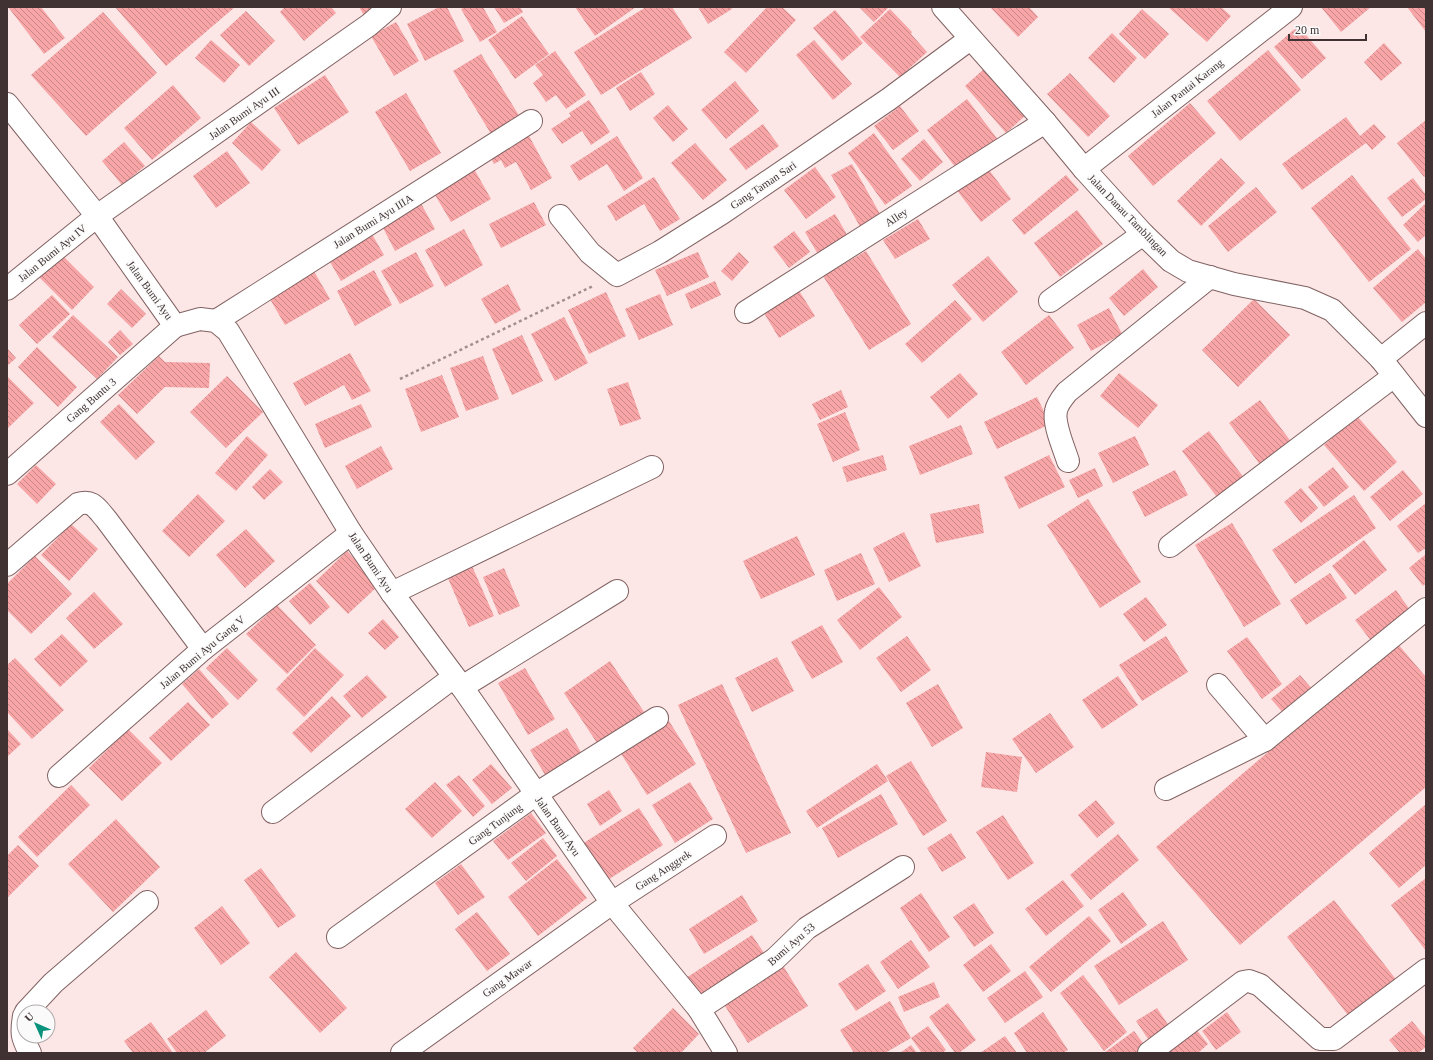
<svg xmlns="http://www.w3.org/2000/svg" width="1433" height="1060" viewBox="0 0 1433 1060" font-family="'Times New Roman',serif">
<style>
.building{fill:url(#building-back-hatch)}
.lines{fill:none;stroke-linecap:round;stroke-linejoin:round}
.minor-casing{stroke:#816262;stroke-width:24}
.path{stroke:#a29090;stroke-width:2.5;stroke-dasharray:3 3;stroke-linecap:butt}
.minor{stroke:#fff;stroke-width:22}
.labels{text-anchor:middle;stroke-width:3.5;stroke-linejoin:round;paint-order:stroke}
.street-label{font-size:11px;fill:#403232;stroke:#fafafa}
</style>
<defs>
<pattern id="building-back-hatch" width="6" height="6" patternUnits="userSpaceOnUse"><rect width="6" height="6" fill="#f7a5a6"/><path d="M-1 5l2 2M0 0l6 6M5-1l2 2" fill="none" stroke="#c98788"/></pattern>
</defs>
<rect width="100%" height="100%" fill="#fce6e6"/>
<!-- building -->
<g class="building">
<polygon points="8,7 41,7 65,38 44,54"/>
<polygon points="115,7 235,7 166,66"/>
<polygon points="285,7 331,7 336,13 304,41 280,12"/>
<polygon points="359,7 380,7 365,17"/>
<polygon points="439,7 447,7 464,41 425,61 407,24"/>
<polygon points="465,7 483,7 497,32 480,42 461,9"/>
<polygon points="494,7 520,7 523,12 504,23"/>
<polygon points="575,7 636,7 595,36"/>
<polygon points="646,7 672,7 692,38 601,95 574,52"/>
<polygon points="698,7 731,7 732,9 708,24"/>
<polygon points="767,7 782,7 796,20 746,73 724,52"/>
<polygon points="859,7 889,7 874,22"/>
<polygon points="990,7 1029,7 1038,17 1018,37"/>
<polygon points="1168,7 1221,7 1231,16 1207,42"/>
<polygon points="1321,7 1371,7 1341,32"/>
<polygon points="1407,7 1426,7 1426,32"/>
<polygon points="890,9 912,32 911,34 927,52 900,77 860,37"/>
<polygon points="1142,9 1169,34 1145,59 1119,34"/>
<polygon points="835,10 863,43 842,61 813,28"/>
<polygon points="246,11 275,41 249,66 220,35"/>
<polygon points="103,12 157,73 86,136 31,75"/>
<polygon points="522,16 549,54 515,79 488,40"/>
<polygon points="396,22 419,61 394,76 371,36"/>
<polygon points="1298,26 1326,58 1302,79 1274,47"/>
<polygon points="1112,33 1137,58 1114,83 1088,58"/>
<polygon points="211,40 240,65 224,83 195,58"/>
<polygon points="814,40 852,84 833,100 796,55"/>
<polygon points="1384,43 1402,63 1381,81 1364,62"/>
<polygon points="1268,50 1301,90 1240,141 1207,101"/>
<polygon points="555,51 586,95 566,109 556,95 546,102 533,83 543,75 535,65"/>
<polygon points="481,54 523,122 494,139 453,71"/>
<polygon points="985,68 1026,115 1006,133 965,86"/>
<polygon points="641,72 655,94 630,111 616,88"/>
<polygon points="1070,73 1110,116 1088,137 1047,94"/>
<polygon points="325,75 349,112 298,145 274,108"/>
<polygon points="735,81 759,111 726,139 701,110"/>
<polygon points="173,85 201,118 152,160 124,128"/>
<polygon points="406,93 441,153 410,171 375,112"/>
<polygon points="967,99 999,141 959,172 927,130"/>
<polygon points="589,100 610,132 591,145 582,131 562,144 551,129 571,116 569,113"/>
<polygon points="1190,103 1216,133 1153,186 1128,156"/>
<polygon points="668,105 688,129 673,142 653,118"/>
<polygon points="900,106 919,131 893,150 874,126"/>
<polygon points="1346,117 1360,136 1374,124 1386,137 1372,150 1366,143 1302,190 1282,164"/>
<polygon points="1426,120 1426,175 1424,177 1397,143"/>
<polygon points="251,122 281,150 262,171 232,143"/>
<polygon points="763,124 779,146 746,170 729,149"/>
<polygon points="874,133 912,186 885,205 848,153"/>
<polygon points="529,136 552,178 531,190 516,162 505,168 501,160 494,164 489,154 514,144"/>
<polygon points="617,136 643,178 624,191 607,164 579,181 570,166"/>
<polygon points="924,139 943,162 920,181 901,159"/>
<polygon points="124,142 145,166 122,185 102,161"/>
<polygon points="695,143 727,180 703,200 671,163"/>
<polygon points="227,151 250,183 216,208 193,176"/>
<polygon points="1221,158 1245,183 1201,226 1177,201"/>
<polygon points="852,164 884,221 863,232 831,175"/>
<polygon points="986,166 1011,199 981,222 956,189"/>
<polygon points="473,167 491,199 451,222 432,190"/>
<polygon points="815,167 836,197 806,219 784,190"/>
<polygon points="1066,175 1079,190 1024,235 1012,220"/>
<polygon points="1352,175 1411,249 1369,282 1311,208"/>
<polygon points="654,177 680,219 660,231 644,204 616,221 607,206"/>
<polygon points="1413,178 1426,195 1426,199 1402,217 1387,198"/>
<polygon points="1256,187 1277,212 1228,252 1208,226"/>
<polygon points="418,198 435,229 395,251 379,220"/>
<polygon points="534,202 546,225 501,248 489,224"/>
<polygon points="1426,203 1426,235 1418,242 1403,225"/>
<polygon points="1077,210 1103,244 1060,277 1034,243"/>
<polygon points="835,214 849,238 819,256 805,232"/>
<polygon points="918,219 930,239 895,259 883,240"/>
<polygon points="369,229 384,255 341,281 326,255"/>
<polygon points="464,229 483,265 445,287 425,250"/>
<polygon points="794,231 810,252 789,268 773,247"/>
<polygon points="1418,249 1426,259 1426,302 1402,322 1373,288"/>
<polygon points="866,251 911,324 869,350 823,276"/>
<polygon points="59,252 94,287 72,310 37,275"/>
<polygon points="416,252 434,286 400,304 381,271"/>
<polygon points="698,252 709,277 667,296 655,270"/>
<polygon points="739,252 749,262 732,281 721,271"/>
<polygon points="988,256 1018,292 983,322 952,285"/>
<polygon points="312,268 330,299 285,325 267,294"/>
<polygon points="1143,269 1158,287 1124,316 1109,298"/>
<polygon points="374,270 392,305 355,326 337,291"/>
<polygon points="715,281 721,295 691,309 685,294"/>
<polygon points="508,284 521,310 495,324 481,299"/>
<polygon points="796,286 815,316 779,338 761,308"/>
<polygon points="121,289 146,314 132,328 107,304"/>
<polygon points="606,292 626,336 589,354 568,310"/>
<polygon points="660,294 673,325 639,340 625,309"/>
<polygon points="52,295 70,314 37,344 19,325"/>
<polygon points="1254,299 1290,335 1238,387 1202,350"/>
<polygon points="955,300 972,319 922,363 905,344"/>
<polygon points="1109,308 1122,334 1091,351 1077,325"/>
<polygon points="73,315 118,357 97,379 52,337"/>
<polygon points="1049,315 1074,348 1026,385 1001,352"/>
<polygon points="564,317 588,363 555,381 531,334"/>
<polygon points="120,330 133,344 120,355 108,342"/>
<polygon points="522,335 543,381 512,395 492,349"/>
<polygon points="37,347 77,387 58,407 18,367"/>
<polygon points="7,348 16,358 7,366"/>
<polygon points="350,353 371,391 352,400 344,385 305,406 293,383"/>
<polygon points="159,356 165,362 210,363 209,388 165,387 137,414 118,395"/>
<polygon points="483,356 499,399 466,411 450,368"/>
<polygon points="960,373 978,394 948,419 930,397"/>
<polygon points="1119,373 1158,405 1138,428 1100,396"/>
<polygon points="442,375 459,417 421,432 405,389"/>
<polygon points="7,376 34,403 7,429"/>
<polygon points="227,376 263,412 226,448 190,412"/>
<polygon points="628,382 641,419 620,426 607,389"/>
<polygon points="841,390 848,407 820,420 812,404"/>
<polygon points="1037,397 1050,424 997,449 984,422"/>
<polygon points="1260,400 1295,447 1264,470 1229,423"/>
<polygon points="119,404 155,442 136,460 100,422"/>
<polygon points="361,404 372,427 325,448 315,424"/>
<polygon points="845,412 860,450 833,462 817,424"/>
<polygon points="1357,416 1397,462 1364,491 1324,445"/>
<polygon points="961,425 973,454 920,475 909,446"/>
<polygon points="1209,431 1247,482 1220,501 1182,451"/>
<polygon points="247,436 268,455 236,491 215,473"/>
<polygon points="1135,436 1149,465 1113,483 1098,453"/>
<polygon points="381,446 393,469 357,489 345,466"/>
<polygon points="883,455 887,470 847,482 842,467"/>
<polygon points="1049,455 1065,487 1019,509 1004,477"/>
<polygon points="36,465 56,484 37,504 17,484"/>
<polygon points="1333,467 1349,487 1324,507 1308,487"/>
<polygon points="1095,468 1103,486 1078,498 1069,480"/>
<polygon points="270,469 283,482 264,500 252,487"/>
<polygon points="1175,470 1188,495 1145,517 1132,492"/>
<polygon points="1403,470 1423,494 1390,521 1370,497"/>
<polygon points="1301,488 1318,508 1301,523 1284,502"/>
<polygon points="198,494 225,521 189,557 162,531"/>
<polygon points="1354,495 1376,528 1295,584 1272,550"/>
<polygon points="1088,499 1141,582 1100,608 1047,525"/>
<polygon points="1426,503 1426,548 1418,553 1397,526"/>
<polygon points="979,504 984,533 936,543 930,514"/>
<polygon points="1232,523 1281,604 1244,627 1195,545"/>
<polygon points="71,524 98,549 69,581 41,555"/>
<polygon points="246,529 275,561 245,588 216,555"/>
<polygon points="904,532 921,566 889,582 873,548"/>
<polygon points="797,536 815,575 761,599 743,561"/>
<polygon points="1364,540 1387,570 1355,595 1332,566"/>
<polygon points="347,551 379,585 348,614 316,581"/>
<polygon points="861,553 875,584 837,601 824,570"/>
<polygon points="1426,554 1426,583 1423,586 1409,568"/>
<polygon points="35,556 72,594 31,634 7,610 7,584"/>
<polygon points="472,566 494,616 469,627 447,576"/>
<polygon points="504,568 520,606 499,615 483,577"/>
<polygon points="1330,573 1347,598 1306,625 1290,600"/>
<polygon points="310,583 330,607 310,625 289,601"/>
<polygon points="879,587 902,617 860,650 837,620"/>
<polygon points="1396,590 1412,613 1372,642 1355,620"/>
<polygon points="94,592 123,624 94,649 66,618"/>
<polygon points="1146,597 1167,625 1144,642 1123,614"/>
<polygon points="277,605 316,645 287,674 246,634"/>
<polygon points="383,619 399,637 385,650 368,633"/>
<polygon points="822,625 843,662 812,679 791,642"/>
<polygon points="62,634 88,661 60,687 34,659"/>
<polygon points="907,636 931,670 901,692 876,658"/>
<polygon points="1166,636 1188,672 1142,701 1119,665"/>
<polygon points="1247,637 1282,684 1262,699 1227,651"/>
<polygon points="1397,643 1426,677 1426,787 1240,945 1156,847"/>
<polygon points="227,648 258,680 238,700 206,668"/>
<polygon points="315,648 344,675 304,717 276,689"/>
<polygon points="777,657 794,691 752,712 735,678"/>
<polygon points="15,658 64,710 32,739 7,712 7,665"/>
<polygon points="610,661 644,712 597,743 564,693"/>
<polygon points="525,668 555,719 528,735 498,683"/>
<polygon points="199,669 229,704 212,719 182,684"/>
<polygon points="367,675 387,697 362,718 343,696"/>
<polygon points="1300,675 1314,691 1285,715 1271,699"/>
<polygon points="1118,676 1138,705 1102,729 1082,700"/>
<polygon points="722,684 791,833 746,853 678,705"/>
<polygon points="938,684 963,728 932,747 906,703"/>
<polygon points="332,696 351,716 311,753 292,733"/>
<polygon points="188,702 210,725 171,761 149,738"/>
<polygon points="1050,713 1074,747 1036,773 1012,739"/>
<polygon points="669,721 696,764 647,795 620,752"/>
<polygon points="567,728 583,756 547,778 530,750"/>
<polygon points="7,729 21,744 7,757"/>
<polygon points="128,729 162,763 122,801 89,768"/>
<polygon points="986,752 1022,757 1017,792 981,787"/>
<polygon points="911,761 947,821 923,836 886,776"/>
<polygon points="491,764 512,788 492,804 472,780"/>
<polygon points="877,764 888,781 817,828 806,811"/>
<polygon points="459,775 485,806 473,817 446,785"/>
<polygon points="435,782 462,811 432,838 405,809"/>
<polygon points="690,782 713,819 675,843 652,805"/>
<polygon points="71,785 90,805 37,857 18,837"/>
<polygon points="609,790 622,811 600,826 587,804"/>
<polygon points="881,794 898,824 838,858 822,828"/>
<polygon points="1096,800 1115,823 1097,838 1078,815"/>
<polygon points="1426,804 1426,865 1399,888 1369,853"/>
<polygon points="639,808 663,845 606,881 582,844"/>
<polygon points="531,813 546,833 508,860 493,841"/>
<polygon points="1003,815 1034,863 1008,880 976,832"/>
<polygon points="116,819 160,867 113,912 68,864"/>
<polygon points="951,833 966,858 942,872 927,848"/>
<polygon points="1118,834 1139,860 1091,900 1070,875"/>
<polygon points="543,838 557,856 526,881 511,863"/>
<polygon points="18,845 39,866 7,898 7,856"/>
<polygon points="557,859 587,898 538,936 508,897"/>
<polygon points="461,864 485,897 458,915 435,883"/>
<polygon points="261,868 296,916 278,928 244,880"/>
<polygon points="1426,878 1426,951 1391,905"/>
<polygon points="1063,880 1084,906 1046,936 1025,909"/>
<polygon points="1123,892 1147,925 1121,944 1098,910"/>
<polygon points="921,893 950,937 929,952 900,908"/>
<polygon points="742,895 758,921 704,954 689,929"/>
<polygon points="1334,900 1398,982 1351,1019 1287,937"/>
<polygon points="974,903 994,933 974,947 953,917"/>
<polygon points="222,906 250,943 221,965 194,928"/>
<polygon points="477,912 510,954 487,971 455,929"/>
<polygon points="1089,916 1111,941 1051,992 1029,967"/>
<polygon points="1163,921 1188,960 1119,1005 1094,966"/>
<polygon points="752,935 766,956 701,1000 686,978"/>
<polygon points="911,940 930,967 898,989 880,962"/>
<polygon points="991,944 1011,971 983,992 963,965"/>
<polygon points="296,952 347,1008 320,1033 269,977"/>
<polygon points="782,964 808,1006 748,1043 722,1001"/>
<polygon points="868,964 886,991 856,1011 838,984"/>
<polygon points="1025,971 1043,997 1005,1023 987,998"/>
<polygon points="1083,975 1127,1032 1104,1051 1060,993"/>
<polygon points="934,982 940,997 904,1012 898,997"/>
<polygon points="890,1001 911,1038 885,1053 854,1053 840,1030"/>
<polygon points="948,1003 976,1040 959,1053 955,1053 929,1017"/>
<polygon points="673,1008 699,1034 681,1053 638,1053 633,1048"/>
<polygon points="1157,1008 1173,1032 1152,1045 1136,1021"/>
<polygon points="206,1010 226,1036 204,1053 177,1053 167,1039"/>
<polygon points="1043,1012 1068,1050 1063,1053 1027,1053 1014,1033"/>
<polygon points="1227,1012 1241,1032 1216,1050 1202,1031"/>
<polygon points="1412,1021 1426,1038 1426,1047 1418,1053 1400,1053 1389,1040"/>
<polygon points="151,1022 173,1053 133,1053 124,1041"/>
<polygon points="928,1026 946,1050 942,1053 922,1053 911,1038"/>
<polygon points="1195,1028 1208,1044 1198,1053 1164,1053"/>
<polygon points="1134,1031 1149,1051 1146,1053 1104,1053"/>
<polygon points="1005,1036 1017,1053 980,1053"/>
<polygon points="911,1045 917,1053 900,1053"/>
</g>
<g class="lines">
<defs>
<g id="minor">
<polyline points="943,7 1045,122 1084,169 1143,234 1171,261 1188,271 1234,284 1305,298 1332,310 1381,359 1426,416"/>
<polyline points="7,104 97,216 175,326 200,319 216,321 228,331 351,533 392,593 462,687 612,903 699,1009 726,1053"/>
<polyline points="1084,169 1291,7"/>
<polyline points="560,216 590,253 617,275 660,252 722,213 889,99 970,39"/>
<polyline points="7,289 97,216 369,25 390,7"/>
<polyline points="1050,301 1143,234"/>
<polyline points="746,312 1045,122"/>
<polyline points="216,321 531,121"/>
<polyline points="1381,359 1426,323"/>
<path d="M1068,461C1064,448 1053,424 1056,411C1057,404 1063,397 1067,392L1210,277"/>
<polyline points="7,474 175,326"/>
<polyline points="1170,546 1394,376"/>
<path d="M7,565L78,504C93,499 97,509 106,519L203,649"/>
<polyline points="392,593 652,467"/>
<polyline points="1218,685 1265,740"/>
<polyline points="462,687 617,591"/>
<polyline points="59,776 203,649 351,533"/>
<polyline points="1166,789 1265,740 1426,609"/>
<polyline points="273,812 454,677"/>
<polyline points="338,937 536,794 657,718"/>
<polyline points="699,1009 775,959 807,928 903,867"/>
<polyline points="26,1012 53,983 147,902"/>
<path d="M24,1016C21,1034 22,1037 30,1053"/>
<polyline points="402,1053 612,903 715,836"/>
<polyline points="1149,1053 1243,982 1249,981 1260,985 1320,1039 1334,1039 1426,970"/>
</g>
</defs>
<!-- minor casing -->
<use href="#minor" class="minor-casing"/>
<!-- path -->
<polyline class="path" points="400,379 593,286"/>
<!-- minor -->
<use href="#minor" class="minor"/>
</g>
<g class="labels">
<!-- street labels -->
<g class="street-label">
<text transform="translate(1187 88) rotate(-38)" y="4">Jalan Pantai Karang</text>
<text transform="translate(244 113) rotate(-35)" y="4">Jalan Bumi Ayu III</text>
<text transform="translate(763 185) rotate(-34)" y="4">Gang Taman Sari</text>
<text transform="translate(1128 215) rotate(46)" y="4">Jalan Danau Tamblingan</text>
<text transform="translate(896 217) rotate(-33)" y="4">Alley</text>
<text transform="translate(373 221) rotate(-32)" y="4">Jalan Bumi Ayu IIIA</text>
<text transform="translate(52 253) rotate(-39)" y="4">Jalan Bumi Ayu IV</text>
<text transform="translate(150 290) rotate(54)" y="4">Jalan Bumi Ayu</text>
<text transform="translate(91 400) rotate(-41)" y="4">Gang Buntu 3</text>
<text transform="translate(371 562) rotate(56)" y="4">Jalan Bumi Ayu</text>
<text transform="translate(202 652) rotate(-40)" y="4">Jalan Bumi Ayu Gang V</text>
<text transform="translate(495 824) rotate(-36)" y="4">Gang Tunjung</text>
<text transform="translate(558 826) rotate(55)" y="4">Jalan Bumi Ayu</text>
<text transform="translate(663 870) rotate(-33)" y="4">Gang Anggrek</text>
<text transform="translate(791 944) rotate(-41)" y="4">Bumi Ayu 53</text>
<text transform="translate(507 978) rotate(-35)" y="4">Gang Mawar</text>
</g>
</g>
<!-- border -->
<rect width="1433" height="1060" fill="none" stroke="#403232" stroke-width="16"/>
<!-- north arrow -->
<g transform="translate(36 1024) rotate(315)"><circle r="19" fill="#fafafa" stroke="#b0aaaa"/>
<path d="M0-3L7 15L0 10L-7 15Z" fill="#09927c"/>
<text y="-6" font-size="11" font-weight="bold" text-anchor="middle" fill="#403232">U</text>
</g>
<!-- scale -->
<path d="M1289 34v6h77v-6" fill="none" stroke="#403232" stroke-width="2"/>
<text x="1295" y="34" font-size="12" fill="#403232" stroke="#fafafa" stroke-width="3" paint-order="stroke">20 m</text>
</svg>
